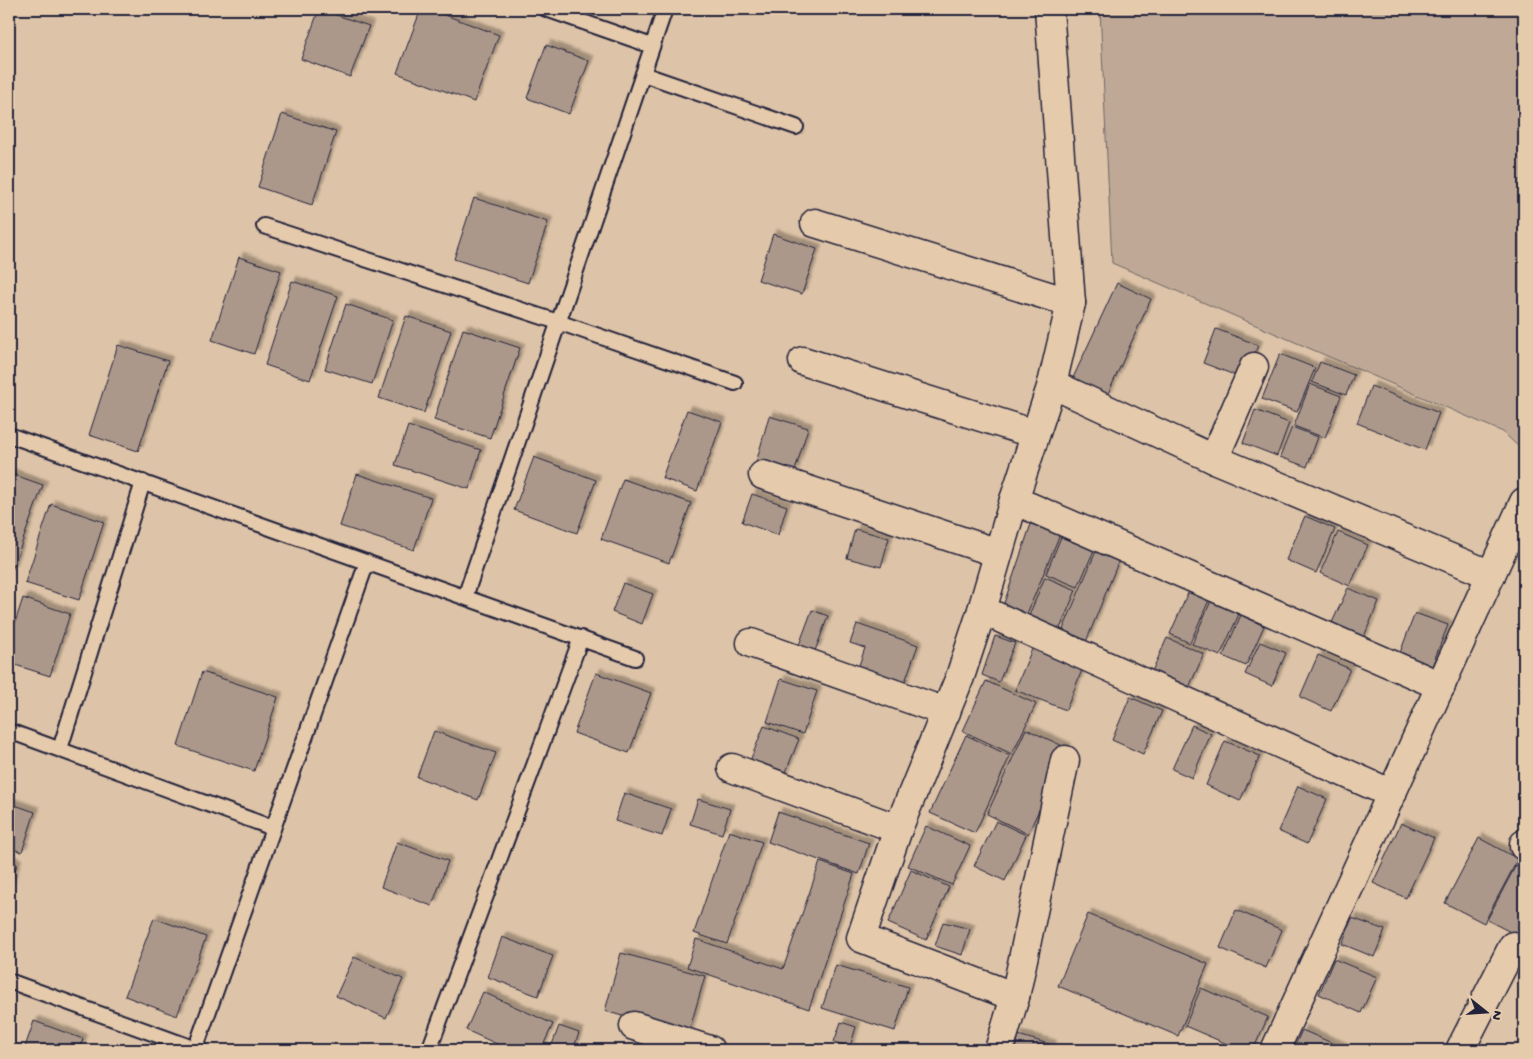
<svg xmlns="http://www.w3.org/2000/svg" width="1533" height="1059" viewBox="0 0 1533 1059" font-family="'Gochi Hand',sans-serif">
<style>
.green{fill:#bfa996;stroke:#706668}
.building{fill:#ac988b;stroke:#22223b;filter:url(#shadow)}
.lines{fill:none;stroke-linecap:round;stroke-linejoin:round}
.service-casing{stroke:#22223b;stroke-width:18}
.minor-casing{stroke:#22223b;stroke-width:31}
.service{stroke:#e5caac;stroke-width:14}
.minor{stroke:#e5caac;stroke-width:28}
</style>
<defs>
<filter id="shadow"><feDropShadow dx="4.5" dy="-4.5" stdDeviation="1" flood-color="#0004"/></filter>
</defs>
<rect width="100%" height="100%" fill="#ddc3a7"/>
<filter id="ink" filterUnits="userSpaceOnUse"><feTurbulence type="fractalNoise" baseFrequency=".02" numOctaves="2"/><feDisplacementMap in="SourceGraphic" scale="10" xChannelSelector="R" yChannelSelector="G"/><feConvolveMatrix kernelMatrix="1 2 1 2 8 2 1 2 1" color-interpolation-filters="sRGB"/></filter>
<g filter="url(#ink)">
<!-- green -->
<polygon class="green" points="1100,9 1524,9 1524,452 1503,432 1112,263"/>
<!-- building -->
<g class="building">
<polygon points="319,9 369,26 350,77 301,59"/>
<polygon points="421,9 429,9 499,35 474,102 397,73"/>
<polygon points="546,45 589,61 569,114 527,98"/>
<polygon points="282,114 336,132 312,205 258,187"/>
<polygon points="474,198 548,222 528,283 454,259"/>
<polygon points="773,234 817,249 802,294 758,280"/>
<polygon points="239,257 281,271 254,354 212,340"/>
<polygon points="292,281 338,296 310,380 265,365"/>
<polygon points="1117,283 1151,299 1107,396 1072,380"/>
<polygon points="346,304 393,320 372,384 325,369"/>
<polygon points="406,316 451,331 424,413 379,398"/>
<polygon points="463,329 520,348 490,438 434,420"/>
<polygon points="1216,329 1258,345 1245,379 1203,363"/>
<polygon points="118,345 168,361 138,451 89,435"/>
<polygon points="1280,354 1315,368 1297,412 1262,399"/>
<polygon points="1320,362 1354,375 1346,395 1312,382"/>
<polygon points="1310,384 1341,396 1325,438 1294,426"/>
<polygon points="1371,386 1439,413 1425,450 1357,423"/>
<polygon points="687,410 722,422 697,491 662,478"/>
<polygon points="1255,410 1289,423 1277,456 1243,443"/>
<polygon points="769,416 808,428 794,474 756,463"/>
<polygon points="408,426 481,450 469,489 395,465"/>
<polygon points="1292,427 1318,437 1307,467 1280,457"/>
<polygon points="534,457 596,480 577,533 514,510"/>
<polygon points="9,473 43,485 12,570 9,569"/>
<polygon points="357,474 431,498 414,550 340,526"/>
<polygon points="623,479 691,503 669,563 601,539"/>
<polygon points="752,494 787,506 778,535 742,522"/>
<polygon points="51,504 104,522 79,600 25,583"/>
<polygon points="1305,516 1335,529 1316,573 1286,560"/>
<polygon points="1031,524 1060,534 1026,616 1003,606"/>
<polygon points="855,529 889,538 881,567 847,558"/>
<polygon points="1338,532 1368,545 1350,586 1320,573"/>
<polygon points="1061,537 1094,550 1078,587 1046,574"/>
<polygon points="1096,551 1119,560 1086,642 1062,632"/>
<polygon points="1045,577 1076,590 1059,631 1028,618"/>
<polygon points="623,583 653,594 642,624 612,612"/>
<polygon points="1348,588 1379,601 1362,641 1330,627"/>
<polygon points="1189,591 1209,600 1190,643 1170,634"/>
<polygon points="23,598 70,614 50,676 9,663 9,641"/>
<polygon points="1211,601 1239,614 1220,656 1192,644"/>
<polygon points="812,610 828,616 815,651 799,645"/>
<polygon points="1415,613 1448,625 1430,671 1398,658"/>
<polygon points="1241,615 1264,626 1246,666 1223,656"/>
<polygon points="857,624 918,645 903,687 857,671 865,648 850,643"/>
<polygon points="995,636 1015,643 999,682 982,675"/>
<polygon points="1167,638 1204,654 1186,694 1149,678"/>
<polygon points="1260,642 1286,653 1272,686 1245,674"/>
<polygon points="1032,649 1082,670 1066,710 1015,690"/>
<polygon points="1318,655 1350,669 1331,711 1300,697"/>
<polygon points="202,672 278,697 254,771 178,746"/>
<polygon points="596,673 651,693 629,753 574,733"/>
<polygon points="781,679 817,691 803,734 767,722"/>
<polygon points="986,681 1036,704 1012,754 963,731"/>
<polygon points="1130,697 1162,711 1143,754 1112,740"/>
<polygon points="1192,725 1211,734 1192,778 1172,769"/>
<polygon points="764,726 799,739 783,779 748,766"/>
<polygon points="1026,729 1067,748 1028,834 987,814"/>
<polygon points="434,731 496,753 478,800 417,777"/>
<polygon points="966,735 1010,756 975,833 930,813"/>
<polygon points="1225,741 1260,756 1240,801 1206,785"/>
<polygon points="1298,786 1327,799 1307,844 1278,831"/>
<polygon points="624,793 671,809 662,836 615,821"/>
<polygon points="698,799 730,809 722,834 690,824"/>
<polygon points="9,803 35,812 22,852 9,848"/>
<polygon points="778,812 869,843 859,874 768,842"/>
<polygon points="996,821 1026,835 1005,881 974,866"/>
<polygon points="1401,823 1434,838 1406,898 1373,883"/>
<polygon points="926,826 970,846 952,885 908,866"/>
<polygon points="729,831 762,842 727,944 694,933"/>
<polygon points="1479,838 1518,859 1484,923 1445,903"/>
<polygon points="397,842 448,861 432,906 381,887"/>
<polygon points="9,861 17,864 9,889"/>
<polygon points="820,862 854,874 809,1009 687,967 696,939 783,969"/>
<polygon points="1516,865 1524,869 1524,939 1487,920"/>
<polygon points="911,870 949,887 926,940 888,923"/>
<polygon points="1236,910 1282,930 1266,968 1220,948"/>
<polygon points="1088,914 1208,964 1178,1036 1058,986"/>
<polygon points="154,918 206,937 177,1016 125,996"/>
<polygon points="1352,918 1385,930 1374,957 1342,944"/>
<polygon points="943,922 970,929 962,955 935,946"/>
<polygon points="502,937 553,956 538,996 488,977"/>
<polygon points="621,953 705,976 688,1035 605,1011"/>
<polygon points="354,957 403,979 386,1018 336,996"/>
<polygon points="1334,959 1377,977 1361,1013 1319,994"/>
<polygon points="836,965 908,987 895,1031 822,1008"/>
<polygon points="1201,988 1268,1017 1253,1050 1241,1050 1185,1026"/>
<polygon points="483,992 553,1024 541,1050 510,1050 466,1030"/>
<polygon points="34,1021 83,1039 79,1050 24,1050"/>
<polygon points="841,1022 856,1027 850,1047 834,1042"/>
<polygon points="559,1026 579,1033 573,1050 550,1050"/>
<polygon points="1302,1030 1348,1050 1293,1050"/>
<polygon points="1018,1035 1052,1045 1050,1050 1014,1050"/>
</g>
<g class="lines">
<defs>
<g id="service">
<polyline points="546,9 652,46"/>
<polyline points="643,74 796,127"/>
<polyline points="264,226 558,322 735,383"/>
<polyline points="9,435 635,658"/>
<polyline points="465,597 665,9"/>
<polyline points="9,731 273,828"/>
<polyline points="60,749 143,482"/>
<polyline points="9,981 196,1049"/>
<polyline points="195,1050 367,562"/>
<polyline points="429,1050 581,638"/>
</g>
<g id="minor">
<polyline points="815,223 1071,303 1049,9"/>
<polyline points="803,361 1035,434"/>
<polyline points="1052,384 1214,459 1491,575"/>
<polyline points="1214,459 1254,367"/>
<polyline points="763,475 998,553"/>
<polyline points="1014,500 1441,686"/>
<polyline points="982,610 1392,794"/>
<polyline points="751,643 946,712"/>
<polyline points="732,768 898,829"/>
<polyline points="1524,844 1524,846"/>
<polyline points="1015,997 1065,760"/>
<polyline points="634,1026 710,1050"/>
<polyline points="999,1050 1015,997 861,938 898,829 960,677 982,610 1014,500 1052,384 1071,303"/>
<polyline points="1275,1050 1524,502"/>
<polyline points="1460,1050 1513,946"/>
</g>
</defs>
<!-- service casing -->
<use href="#service" class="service-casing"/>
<!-- minor casing -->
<use href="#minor" class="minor-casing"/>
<!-- service -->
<use href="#service" class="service"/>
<!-- minor -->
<use href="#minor" class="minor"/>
</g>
</g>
<!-- margin -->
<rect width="1533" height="1059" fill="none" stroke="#e5caac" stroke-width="30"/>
<rect x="15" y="15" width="1503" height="1029" fill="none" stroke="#22223b" stroke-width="2" filter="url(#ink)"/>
<!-- north arrow -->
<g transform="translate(1486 1012) rotate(107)" stroke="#e5caac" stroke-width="4" paint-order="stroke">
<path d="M0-4L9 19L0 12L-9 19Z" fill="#22223b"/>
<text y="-8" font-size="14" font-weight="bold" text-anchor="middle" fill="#22223b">N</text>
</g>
</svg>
